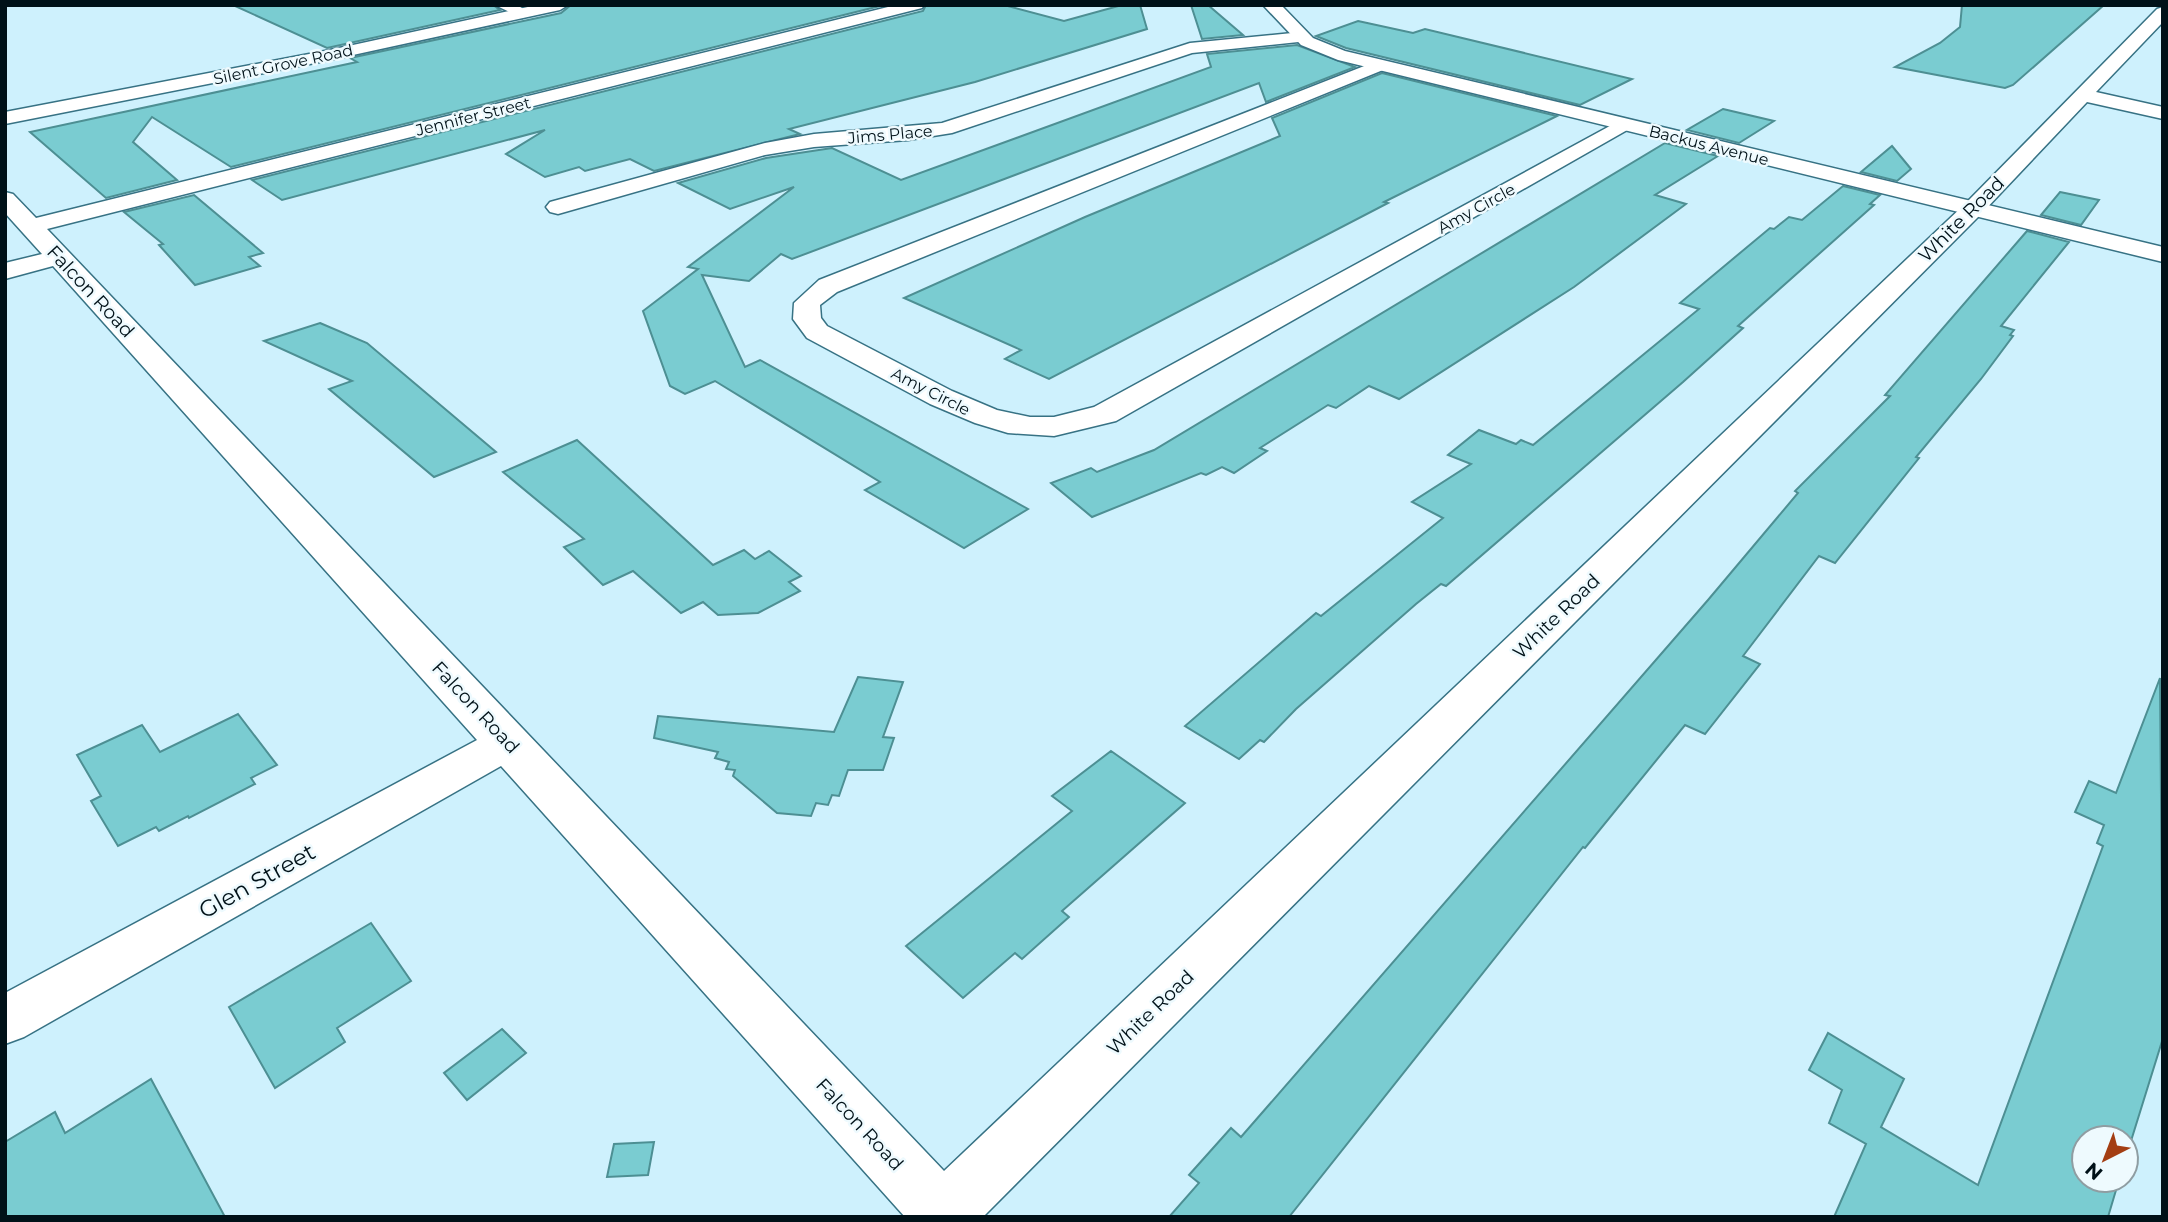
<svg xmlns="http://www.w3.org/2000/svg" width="2168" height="1222" viewBox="0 0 2168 1222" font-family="Montserrat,sans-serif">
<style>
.building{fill:#7accd1;stroke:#4d8f93;stroke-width:2}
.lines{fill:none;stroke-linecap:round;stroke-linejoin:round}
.street-casing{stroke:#377284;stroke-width:3}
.secondary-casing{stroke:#377284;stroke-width:3}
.street{fill:#fff;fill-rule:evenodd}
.secondary{fill:#fff;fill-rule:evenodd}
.labels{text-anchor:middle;stroke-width:5;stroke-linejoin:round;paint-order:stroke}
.far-street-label{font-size:16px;fill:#001118;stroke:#eefafe}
.street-label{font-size:19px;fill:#001118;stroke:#eefafe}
.near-street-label{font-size:23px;fill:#001118;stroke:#eefafe}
</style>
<rect width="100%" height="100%" fill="#cef1fd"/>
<!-- building -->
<g class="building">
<polygon points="233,5 493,5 500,10 327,48"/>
<polygon points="571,5 884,5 231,167 152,117 133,142 177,180 106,198 30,132 357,62 350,58 561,13"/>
<polygon points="926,5 1004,5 1064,21 1122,5 1140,5 1147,29 975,82 789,129 800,134 654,171 630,159 585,171 579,167 545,177 506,154 545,130 282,200 252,180 923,11"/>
<polygon points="1191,5 1208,5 1243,35 1202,39"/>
<polygon points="1962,5 2104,5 2013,85 2005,88 1895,67 1940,43 1960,27"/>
<polygon points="1358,21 1413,33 1425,29 1632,79 1580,105 1346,48 1316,36"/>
<polygon points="1297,45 1355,67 1266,102 1259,83 792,259 781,254 749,281 702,275 745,367 760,360 1028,509 964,548 865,490 880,482 715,381 685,394 670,386 643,311 698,269 688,267 794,187 730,209 678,183 766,158 832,148 901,180 1211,67 1207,54"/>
<polygon points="1382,73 1557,116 1384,202 1388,203 1049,379 1005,359 1021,350 904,298 1085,217 1280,136 1272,118"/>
<polygon points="1723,109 1774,121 1739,143 1687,130"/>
<polygon points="1665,143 1718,156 1655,195 1686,204 1574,287 1399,399 1369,386 1336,408 1328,405 1260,448 1267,451 1234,473 1222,467 1206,475 1201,473 1092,517 1051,483 1091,468 1097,472 1154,450"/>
<polygon points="1892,146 1911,169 1897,181 1861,172"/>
<polygon points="1843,186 1880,195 1870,204 1874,205 1738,326 1743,328 1683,382 1446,586 1441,584 1416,604 1296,709 1264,742 1260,740 1239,759 1185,726 1316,613 1321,616 1443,518 1412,502 1471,464 1448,455 1479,430 1516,444 1521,440 1533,445 1699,309 1680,303 1770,228 1774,229 1789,217 1802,220"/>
<polygon points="2060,192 2099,200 2081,225 2041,215"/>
<polygon points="194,195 263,253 249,257 260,266 195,285 159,245 163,244 124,212"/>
<polygon points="2027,231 2069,242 2001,326 2014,330 2010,335 2013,336 1981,379 1916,457 1919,458 1835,563 1819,556 1743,656 1760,664 1705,734 1685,725 1585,848 1583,847 1289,1217 1169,1217 1199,1183 1189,1175 1231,1128 1241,1137 1708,600 1798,493 1795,491 1890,396 1885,395"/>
<polygon points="320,323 367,343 496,452 434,477 329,389 352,381 264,341"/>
<polygon points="577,440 713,565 744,550 755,559 769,551 801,576 789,582 800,591 758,613 718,615 703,602 681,613 633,571 603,585 564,547 584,539 503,472"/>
<polygon points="858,677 903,682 883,737 894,738 883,770 848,770 839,796 832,795 828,805 816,803 811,816 777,813 733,776 735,770 726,769 729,762 715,758 718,752 654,738 658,716 834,732"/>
<polygon points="2160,678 2163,1038 2126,1157 2126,1138 2084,1138 2084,1180 2119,1180 2108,1217 1834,1217 1866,1144 1829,1123 1842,1090 1809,1070 1828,1033 1904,1079 1881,1127 1978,1185 2103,846 2097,843 2104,825 2075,812 2089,781 2116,793"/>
<polygon points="238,714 277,765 251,778 255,784 189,818 188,816 159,831 156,827 118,846 91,801 101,796 77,755 142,725 160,752"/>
<polygon points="1111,751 1185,803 1062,911 1069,917 1022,959 1015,953 963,998 906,946 1072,811 1052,796"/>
<polygon points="371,923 411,981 337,1028 345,1042 275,1088 229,1007"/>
<polygon points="502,1029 526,1053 467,1100 444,1073"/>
<polygon points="151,1079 225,1217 5,1217 5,1142 55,1112 65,1133"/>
<polygon points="654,1142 648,1175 607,1177 614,1144"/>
</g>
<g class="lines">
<defs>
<g id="street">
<polygon points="495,5 517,5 530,13 522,18"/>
<polygon points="896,5 924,5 922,8 47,229 944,1171 1965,204 2157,9 2163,7 2163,22 2096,92 2163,107 2163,119 2087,102 1981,214 983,1217 905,1217 501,766 24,1037 5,1044 5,993 477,740 53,266 5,279 5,263 42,254 5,213 5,192 13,194 36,218"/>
<polygon points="1302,32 1310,37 1308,41 1192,53 952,133 908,140 814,147 765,155 558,214 550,212 546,207 550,202 765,143 814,134 942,123 1190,43"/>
<polygon points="1377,61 1386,66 1383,70 837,292 820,305 821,318 827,326 952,391 997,410 1030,417 1054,417 1094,407 1619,121 1626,119 1636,125 1116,421 1054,436 1008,433 975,423 930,404 807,338 793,319 794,303 819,280"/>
</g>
<g id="secondary">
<polygon points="537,5 568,5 560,10 330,60 5,124 5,112 330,50"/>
<polygon points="1263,5 1281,5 1313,38 1345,51 2163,247 2163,262 1338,60 1301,45"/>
</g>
</defs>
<!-- street casing -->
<use href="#street" class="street-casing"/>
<!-- secondary casing -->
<use href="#secondary" class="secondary-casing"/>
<!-- street -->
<use href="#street" class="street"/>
<!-- secondary -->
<use href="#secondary" class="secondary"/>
</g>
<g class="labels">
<!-- far-street labels -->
<g class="far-street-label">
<text transform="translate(283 64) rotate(-12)" y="6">Silent Grove Road</text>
<text transform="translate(473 116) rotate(-14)" y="6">Jennifer Street</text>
<text transform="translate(890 134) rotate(-5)" y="6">Jims Place</text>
<text transform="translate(1709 145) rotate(14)" y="6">Backus Avenue</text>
<text transform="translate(1476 208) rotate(-29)" y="6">Amy Circle</text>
<text transform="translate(931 391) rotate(27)" y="6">Amy Circle</text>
</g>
<!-- street labels -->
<g class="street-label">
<text transform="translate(1961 219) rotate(-45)" y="7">White Road</text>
<text transform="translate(91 291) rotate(47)" y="7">Falcon Road</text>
<text transform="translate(1556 616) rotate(-44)" y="7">White Road</text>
<text transform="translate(476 707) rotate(47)" y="7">Falcon Road</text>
<text transform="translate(1150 1012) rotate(-44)" y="7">White Road</text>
<text transform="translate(860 1124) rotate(47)" y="7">Falcon Road</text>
</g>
<!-- near-street labels -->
<g class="near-street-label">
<text transform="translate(257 881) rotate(-29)" y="8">Glen Street</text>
</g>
</g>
<!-- border -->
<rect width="2168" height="1222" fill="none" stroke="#001118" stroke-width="14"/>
<!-- north arrow -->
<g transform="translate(2105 1159) rotate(222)"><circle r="33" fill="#eefafe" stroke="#8f9da2" stroke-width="2"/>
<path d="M0-5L12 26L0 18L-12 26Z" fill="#a33e13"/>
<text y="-10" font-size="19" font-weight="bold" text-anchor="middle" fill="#001118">N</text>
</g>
</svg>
